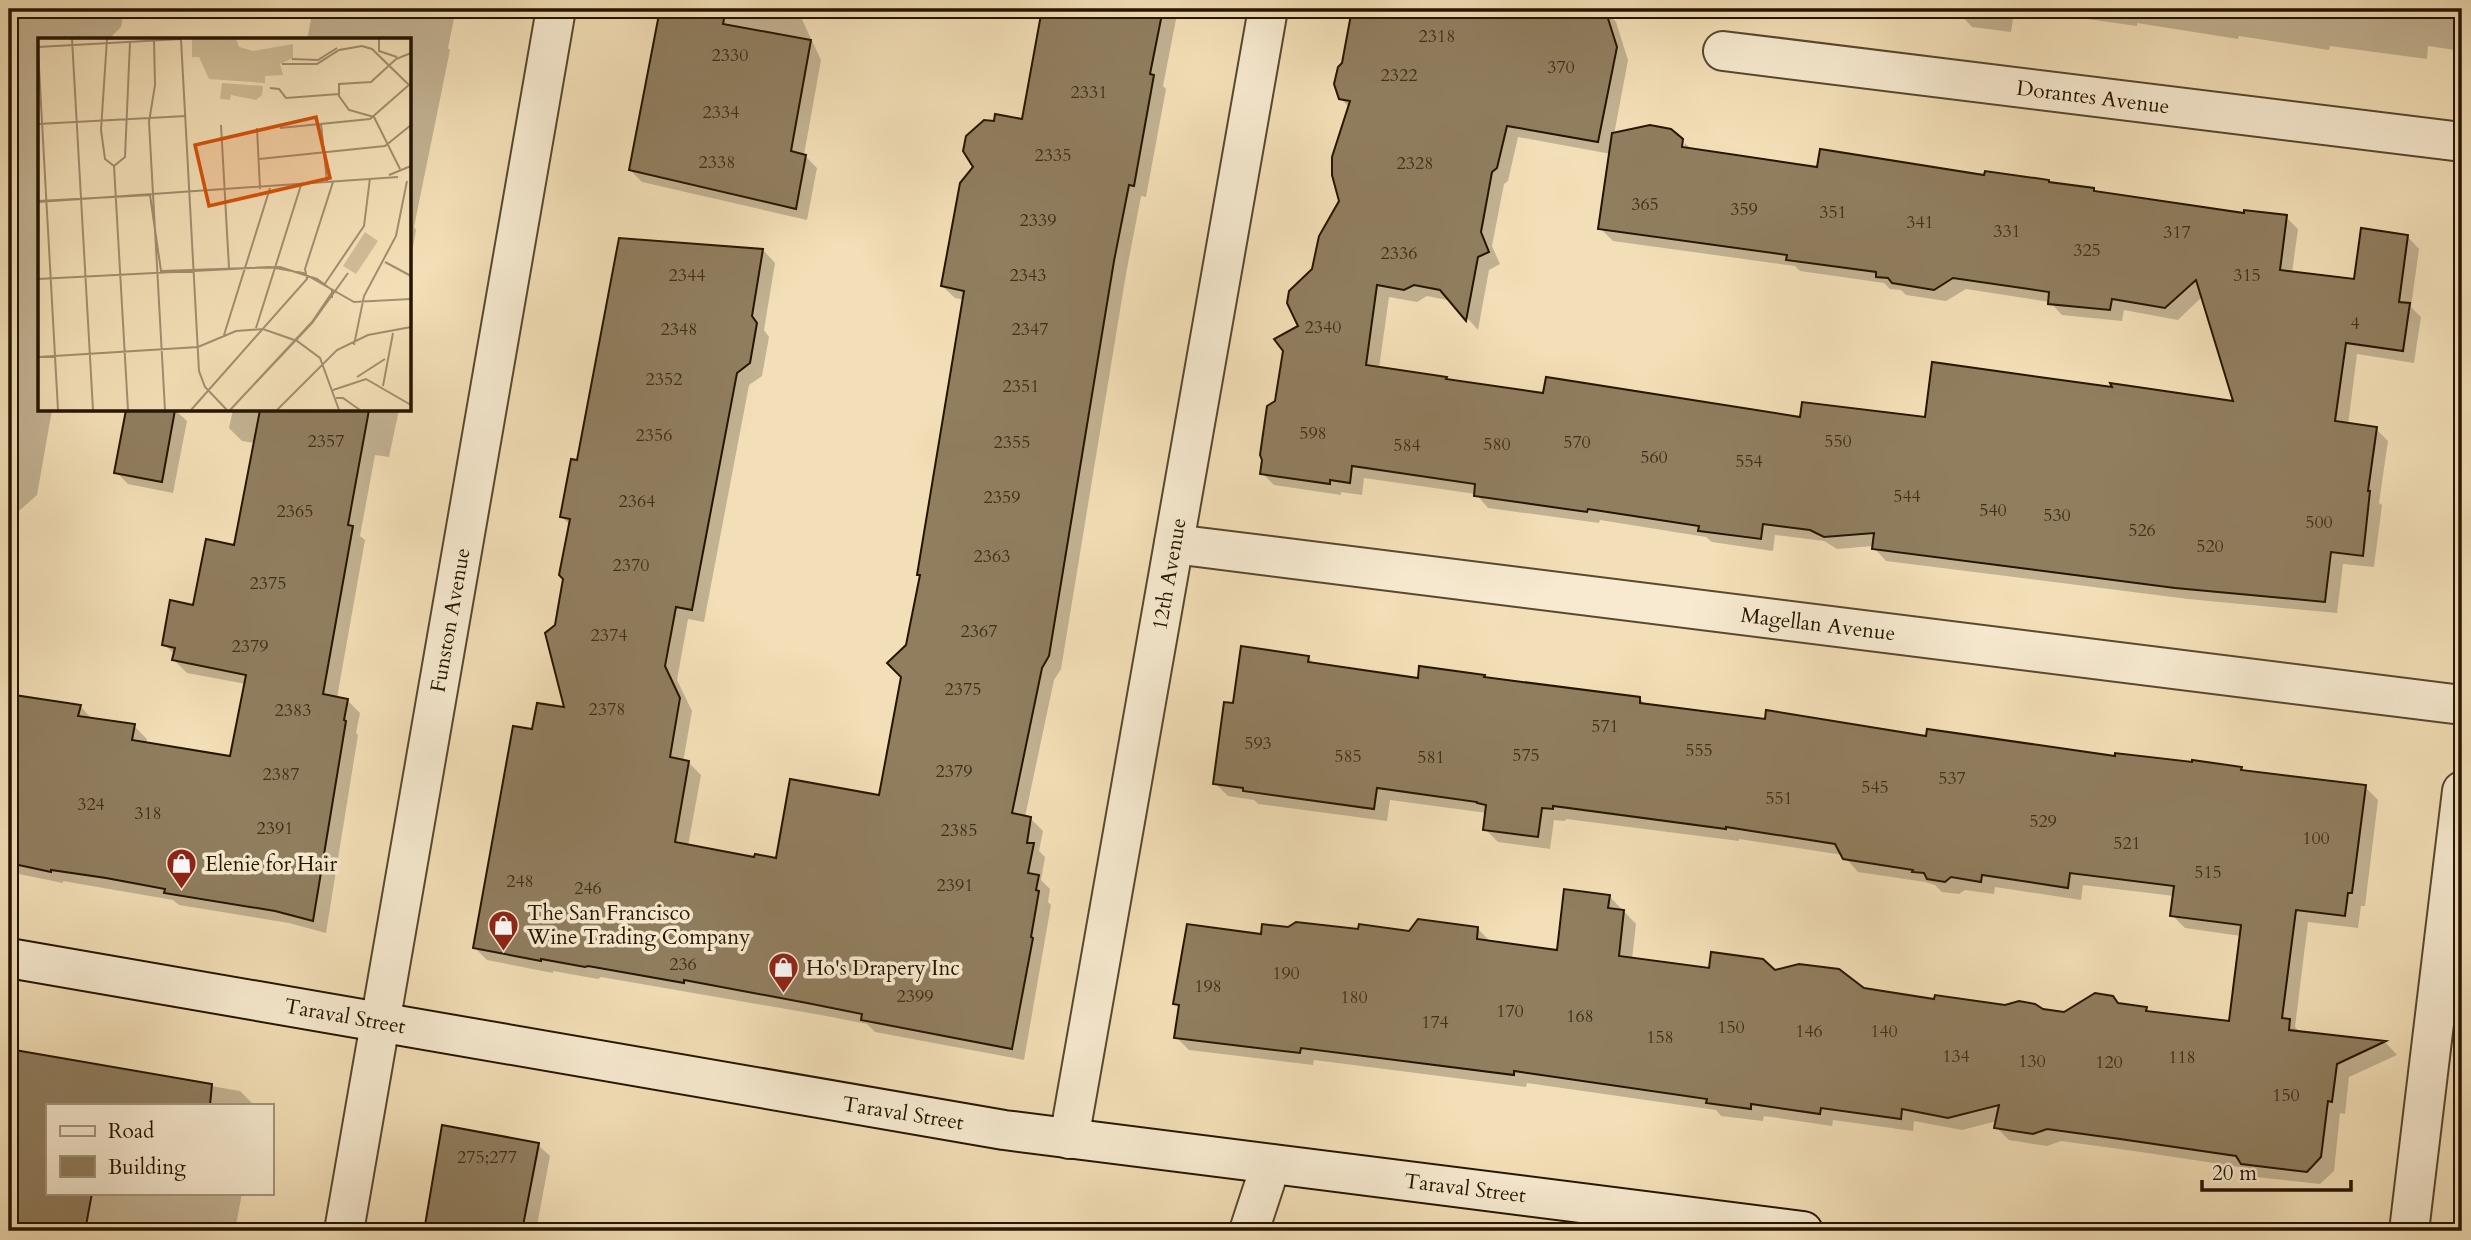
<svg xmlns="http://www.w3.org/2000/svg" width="2471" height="1240" viewBox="0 0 2471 1240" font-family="Cardo,serif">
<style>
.shadow{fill:#0003;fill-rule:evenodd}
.building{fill:#907e5f;stroke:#251500;stroke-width:2}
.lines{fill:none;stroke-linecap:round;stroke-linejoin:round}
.street-casing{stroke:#58482e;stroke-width:42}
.secondary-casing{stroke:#251500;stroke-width:42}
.street{stroke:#f7ead0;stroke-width:38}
.secondary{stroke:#f7ead0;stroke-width:38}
.labels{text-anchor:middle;stroke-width:7;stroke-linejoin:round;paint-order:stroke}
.number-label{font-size:18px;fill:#402f18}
.street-label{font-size:21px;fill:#251500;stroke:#f7ead0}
.poi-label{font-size:21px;fill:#251500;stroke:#f7ead0;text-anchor:start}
.inset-road{fill:none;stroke:#a18e6e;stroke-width:2}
.view{fill:#d4520b;fill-opacity:0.15;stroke:#d4520b;stroke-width:3.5}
.inset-edge{fill:none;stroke:#251500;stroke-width:3.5}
</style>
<rect width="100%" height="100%" fill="#f3dfb7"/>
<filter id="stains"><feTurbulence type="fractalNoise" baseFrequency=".00286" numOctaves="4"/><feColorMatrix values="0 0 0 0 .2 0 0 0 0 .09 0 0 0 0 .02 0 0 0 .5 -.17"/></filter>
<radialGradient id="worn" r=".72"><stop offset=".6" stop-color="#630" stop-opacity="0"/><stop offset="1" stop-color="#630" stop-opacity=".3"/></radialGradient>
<!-- shadow -->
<g class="shadow">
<polygon points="9,9 124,9 121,27 108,40 40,40 40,410 52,410 37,495 11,518 9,532"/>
<polygon points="313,9 456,9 448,48 450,50 414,227 416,230 410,263 410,40 307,40"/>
<polygon points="661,9 797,9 821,60 804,155 817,168 807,220 642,182 630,170"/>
<polygon points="1042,9 1178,9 1163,86 1166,89 1146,197 1141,196 1126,274 1061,669 1054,680 1025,817 1030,818 1043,831 1039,851 1045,857 1041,880 1050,889 1048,902 1051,905 1024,1060 875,1032 867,1024 821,1015 601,977 598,979 553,971 553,973 487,960 475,948 534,731 567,710 557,626 571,526 562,517 578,462 763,250 775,263 764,330 769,337 762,376 749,385 704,622 688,619 677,680 692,711 683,762 689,763 701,775 688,846 756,859 777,860 880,797 922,577 918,574 965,300 955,298 942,286 1024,121"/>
<path d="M1349,9L1604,10L1616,22L1628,60L1614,135L1683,156L1685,143L1692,150L1819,169L2049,181L2051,184L2093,190L2096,193L2245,215L2286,217L2298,229L2292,273L2356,281L2407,236L2419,249L2411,307L2421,317L2414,363L2357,354L2348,425L2376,429L2388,441L2379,503L2382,505L2374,567L2343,564L2337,613L2188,599L1886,561L1874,548V546L1837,549L1824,541L1775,535L1773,551L1712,542L1706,537L1600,520L1599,523L1488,508L1476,494L1364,478L1362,495L1341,492V495L1274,485L1262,473L1277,402L1341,201L1350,108L1340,98L1343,64L1352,15ZM1518,137L1611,154L1600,228L1613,241L1795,266L1800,271L1884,283L1890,289L1901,290L1906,295L1946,301L1966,289L2050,302L2062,315L2122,321L2124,310L2178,320L2203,296L2236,404L1926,419H1802L1545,395L1449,381L1446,378L1379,368L1389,297L1417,302L1427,296L1452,301L1478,330L1489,270L1500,264L1492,246L1504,184L1508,181Z"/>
<polygon points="1959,9 2462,9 2462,51 2428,46 2427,59 2330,46 2329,50 2239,36 2238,39 2137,23 2137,26 2023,10 2014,11 2011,32 1972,27 1959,13"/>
<polygon points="128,410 175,410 187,421 173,493 128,484 116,472"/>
<polygon points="233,410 399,410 389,457 375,455 360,536 365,540 337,698 347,700 360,713 356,733 358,735 326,933 289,923 179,905 173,900 63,881 63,883 9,872 9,696 81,707 93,720 134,726 147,739 146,744 232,758 246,684 187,673 174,660 175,655 164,644 195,607 235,547 255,443 242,441 229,428"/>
<polygon points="9,576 14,582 9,611"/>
<polygon points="1308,658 1316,665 1419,680 1484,677 1640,699 1647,706 1927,738 2241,768 2244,772 2365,787 2378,800 2365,906 2361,906 2358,928 2308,922 2295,1027 2301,1033 2386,1043 2397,1055 2349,1077 2345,1114 2340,1113 2334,1171 2320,1184 2256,1177 2247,1168 2134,1151 2061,1141 2047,1146 2009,1140 1996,1127 1997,1121 1962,1130 1914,1121 1913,1131 1833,1120 1832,1126 1764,1116 1763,1121 1721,1116 1716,1110 1527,1083 1526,1087 1314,1060 1313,1065 1189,1050 1176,1037 1180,1009 1175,1003 1262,936 1360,931 1410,933 1477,928 1490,941 1558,952 1609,896 1636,924 1632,959 1710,970 1774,972 1863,990 1936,1000 2065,1014 2119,1005 2146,1008 2151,1014 2230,1023 2241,936 2185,928 2172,915 2174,896 2083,885 2081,900 1995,887 1994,894 1965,890 1959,894 1942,892 1935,885 1925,882 1858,872 1843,855 1739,839 1739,841 1566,819 1565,821 1554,820 1550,849 1498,842 1485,829 1487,813 1390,800 1387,821 1258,804 1254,800 1228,796 1215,783 1235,705"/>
<polygon points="9,1051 240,1091 254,1105 47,1105 47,1193 242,1193 235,1231 9,1231"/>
<polygon points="444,1127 538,1145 550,1156 536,1231 425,1231"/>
</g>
<!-- building -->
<g class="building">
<polygon points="660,9 726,9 723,24 811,40 791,151 806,155 796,209 629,170"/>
<polygon points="1042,9 1163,9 1150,74 1154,75 1134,186 1129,185 1114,261 1049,656 1042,668 1012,813 1031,817 1027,843 1034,843 1028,873 1039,875 1036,890 1039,891 1031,937 1033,938 1012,1049 861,1020 862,1014 807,1003 684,980 684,983 588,966 585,967 541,959 541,961 473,948 513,726 532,729 537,703 564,707 545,633 555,625 563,579 559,575 570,519 560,517 571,459 577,460 619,238 763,249 752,316 757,323 750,363 737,373 692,610 676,607 665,666 680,698 670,757 689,761 675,842 754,857 755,854 776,858 790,779 879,795 901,677 887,663 906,645 920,575 917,575 964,291 941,286 960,183 973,167 963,151 966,136 984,120 994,121 995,114 1022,119"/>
<polygon points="1352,9 1605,9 1617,47 1598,142 1507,126 1497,168 1492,172 1481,232 1489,252 1478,257 1466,321 1440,290 1414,285 1404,290 1377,285 1366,365 1447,377 1446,379 1543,393 1546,377 1800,417 1802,402 1925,417 1932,362 2112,387 2110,383 2233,401 2196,280 2165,308 2112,299 2110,310 2048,304 2049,292 1953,278 1934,290 1892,283 1888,278 1876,277 1876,272 1786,260 1787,255 1598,229 1612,133 1650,125 1671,129 1683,139 1682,147 1817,167 1820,149 1984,175 1985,171 2049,180 2049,182 2094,188 2094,191 2244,213 2244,210 2287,215 2280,270 2354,279 2361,228 2408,235 2399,302 2410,303 2403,351 2346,343 2335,421 2377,427 2368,491 2370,491 2363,556 2331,552 2325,602 2175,588 1872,549 1874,533 1824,537 1810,530 1763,524 1761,539 1698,531 1699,526 1588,509 1587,512 1474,496 1475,484 1352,466 1350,483 1330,480 1330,484 1260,474 1262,460 1260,455 1267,406 1275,401 1283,351 1274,339 1298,326 1287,303 1289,291 1312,269 1319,236 1339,201 1332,175 1332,157 1350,101 1339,99 1334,84 1338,67 1342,63"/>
<polygon points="126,410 175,410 162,482 114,473"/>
<polygon points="260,410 369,410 348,525 353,526 323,694 348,699 344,720 346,721 313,921 275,911 164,893 165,889 106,878 51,870 51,872 9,863 9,721 14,695 81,705 78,716 135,724 132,740 230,756 246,675 172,660 175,648 162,645 170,600 193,605 206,539 234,545"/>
<polygon points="1241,646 1309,656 1308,662 1418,678 1419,666 1485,675 1484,677 1640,697 1640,703 1765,719 1766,710 1926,736 1927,729 2115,756 2115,753 2192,762 2192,760 2242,767 2241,770 2366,785 2352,893 2348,893 2345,916 2296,910 2282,1018 2290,1019 2289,1030 2386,1041 2337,1064 2332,1102 2328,1101 2321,1157 2307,1172 2241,1164 2236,1156 2120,1139 2047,1129 2033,1134 1994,1128 1999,1105 1948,1118 1902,1109 1901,1119 1821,1108 1820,1114 1751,1104 1751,1109 1706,1103 1707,1099 1514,1071 1514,1075 1301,1048 1300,1053 1174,1038 1179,1005 1173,1004 1187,924 1261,934 1262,924 1288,927 1296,922 1358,929 1359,924 1409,931 1418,919 1478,927 1477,939 1557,950 1564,889 1610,895 1608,908 1624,910 1619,956 1709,968 1711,952 1763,959 1775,970 1799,964 1839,969 1864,988 1934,999 1935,995 2005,1005 2019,1001 2035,1004 2043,1009 2064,1012 2095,993 2113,996 2118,1003 2147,1007 2146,1011 2229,1021 2241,925 2170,916 2174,886 2070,873 2068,888 1982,875 1981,882 1951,877 1945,882 1927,879 1924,873 1912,872 1913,870 1843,859 1835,844 1726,827 1726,829 1553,806 1553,809 1542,808 1538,837 1483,830 1486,805 1477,803 1477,802 1377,788 1374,809 1243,791 1243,788 1213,784 1224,702 1233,703"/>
<polygon points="9,1049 212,1084 210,1105 47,1105 47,1193 92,1193 85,1231 9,1231"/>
<polygon points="442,1125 539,1143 522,1231 424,1231"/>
</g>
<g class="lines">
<defs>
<g id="street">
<polyline points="1723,51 2462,142"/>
<polyline points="1174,544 2462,705"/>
<polyline points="1069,1139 1268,9"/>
<polyline points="344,1231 556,9"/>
<polyline points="1249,1231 1271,1164"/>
<polyline points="2409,1231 2462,791"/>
</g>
<polyline id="secondary" points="9,958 1004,1130 1803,1231"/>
</defs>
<!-- street casing -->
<use href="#street" class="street-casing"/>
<!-- secondary casing -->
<use href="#secondary" class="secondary-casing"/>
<!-- street -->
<use href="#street" class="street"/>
<!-- secondary -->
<use href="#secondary" class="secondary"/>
</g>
<!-- icons -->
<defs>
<symbol id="shop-pin" viewBox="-11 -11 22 30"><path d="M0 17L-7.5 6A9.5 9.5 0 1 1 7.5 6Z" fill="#8f2418" stroke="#f7ead0"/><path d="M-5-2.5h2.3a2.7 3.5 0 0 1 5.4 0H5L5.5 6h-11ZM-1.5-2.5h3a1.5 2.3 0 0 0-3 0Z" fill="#fff"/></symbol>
</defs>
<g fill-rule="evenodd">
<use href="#shop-pin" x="164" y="846" width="35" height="47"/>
<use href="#shop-pin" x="486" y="908" width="35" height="47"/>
<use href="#shop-pin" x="766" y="950" width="35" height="47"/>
</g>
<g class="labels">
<!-- number labels -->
<g class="number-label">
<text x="1437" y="42">2318</text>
<text x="730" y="61">2330</text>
<text x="1561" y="73">370</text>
<text x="1399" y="81">2322</text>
<text x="1089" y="98">2331</text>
<text x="721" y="118">2334</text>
<text x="1053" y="161">2335</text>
<text x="717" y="168">2338</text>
<text x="1415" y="169">2328</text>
<text x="1645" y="210">365</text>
<text x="1744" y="215">359</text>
<text x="1833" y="218">351</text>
<text x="1038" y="226">2339</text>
<text x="1920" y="228">341</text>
<text x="2007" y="237">331</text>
<text x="2177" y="238">317</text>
<text x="2087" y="256">325</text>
<text x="1399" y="259">2336</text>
<text x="687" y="281">2344</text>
<text x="1028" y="281">2343</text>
<text x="2247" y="281">315</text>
<text x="2355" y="329">4</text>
<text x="1323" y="333">2340</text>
<text x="679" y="335">2348</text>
<text x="1030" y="335">2347</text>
<text x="664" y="385">2352</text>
<text x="1021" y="392">2351</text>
<text x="1313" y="439">598</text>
<text x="654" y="441">2356</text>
<text x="326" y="447">2357</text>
<text x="1838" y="447">550</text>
<text x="1012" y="448">2355</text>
<text x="1577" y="448">570</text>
<text x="1497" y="450">580</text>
<text x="1407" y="451">584</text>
<text x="1654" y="463">560</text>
<text x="1749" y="467">554</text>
<text x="1907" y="502">544</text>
<text x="1002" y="503">2359</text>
<text x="637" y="507">2364</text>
<text x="1993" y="516">540</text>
<text x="295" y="517">2365</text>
<text x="2057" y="521">530</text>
<text x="2319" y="528">500</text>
<text x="2142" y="536">526</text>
<text x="2210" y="552">520</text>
<text x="992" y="562">2363</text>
<text x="631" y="571">2370</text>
<text x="268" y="589">2375</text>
<text x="979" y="637">2367</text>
<text x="609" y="641">2374</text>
<text x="250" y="652">2379</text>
<text x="963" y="695">2375</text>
<text x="607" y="715">2378</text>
<text x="293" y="716">2383</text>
<text x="1605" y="732">571</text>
<text x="1258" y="749">593</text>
<text x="1699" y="756">555</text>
<text x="1526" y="761">575</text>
<text x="1348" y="762">585</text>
<text x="1431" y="763">581</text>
<text x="954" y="777">2379</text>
<text x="281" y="780">2387</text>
<text x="1952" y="784">537</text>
<text x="1875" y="793">545</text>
<text x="1779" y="804">551</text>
<text x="91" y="810">324</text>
<text x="148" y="819">318</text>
<text x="2043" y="827">529</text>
<text x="275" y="834">2391</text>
<text x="959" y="836">2385</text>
<text x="2316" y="844">100</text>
<text x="2127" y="849">521</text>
<text x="2208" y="878">515</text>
<text x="520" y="887">248</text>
<text x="955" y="891">2391</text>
<text x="588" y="894">246</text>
<text x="683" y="970">236</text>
<text x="1286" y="979">190</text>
<text x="1208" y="992">198</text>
<text x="915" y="1002">2399</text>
<text x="1354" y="1003">180</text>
<text x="1510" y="1017">170</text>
<text x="1580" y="1022">168</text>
<text x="1435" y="1028">174</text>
<text x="1731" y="1033">150</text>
<text x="1809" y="1037">146</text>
<text x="1884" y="1037">140</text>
<text x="1660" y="1043">158</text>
<text x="1956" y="1062">134</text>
<text x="2182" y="1063">118</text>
<text x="2032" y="1067">130</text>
<text x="2109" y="1068">120</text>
<text x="2286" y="1101">150</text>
<text x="487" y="1163">275;277</text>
</g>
<!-- street labels -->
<g class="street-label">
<text transform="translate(2093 97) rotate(7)" y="7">Dorantes Avenue</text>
<text transform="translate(1169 574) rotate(-80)" y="7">12th Avenue</text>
<text transform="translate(450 620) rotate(-80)" y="7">Funston Avenue</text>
<text transform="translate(1818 624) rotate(7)" y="7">Magellan Avenue</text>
<text transform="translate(345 1016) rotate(10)" y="7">Taraval Street</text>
<text transform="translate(903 1113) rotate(9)" y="7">Taraval Street</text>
<text transform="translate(1465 1188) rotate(7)" y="7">Taraval Street</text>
</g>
<!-- poi labels -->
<g class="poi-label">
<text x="205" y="871">Elenie for Hair</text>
<text x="527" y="920">The San Francisco<tspan x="527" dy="24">Wine Trading Company</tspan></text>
<text x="806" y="975">Ho's Drapery Inc</text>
</g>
</g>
<!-- overview -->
<g transform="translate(38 38)">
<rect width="373" height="373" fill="#f3dfb7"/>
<path d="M154,1H198L201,9L215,13L255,6V20L242,26L245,37L227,38V45L171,41L161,19H154Z" fill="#d0bd98"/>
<path d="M184,45L225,48L224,57L218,62L193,57L192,62L182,61ZM327,194L340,203L318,236L305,228Z" fill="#d0bd98"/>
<path class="inset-road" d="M34,1L55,372M69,1L63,92L67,121L76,128M341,1V13L359,19M116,2L117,47L111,84L127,372M0,9L143,1L161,333L167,349L189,372M0,12L20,372M254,21L280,22L299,10M244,26H279L301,12L324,8L334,11L371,47M232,50L241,51L248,60L301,56M336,79L311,72L301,58V46L333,44L358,21L373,15M336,79L362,131M0,86L148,78M283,86L289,144M183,87L191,230M219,90L222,151M242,90L332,81L372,46M221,121L347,108L373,87M76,128L90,372M76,128L87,119L92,4M351,137L373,128M0,163L112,157L123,233L242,229L279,241L294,252V260M0,164L360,139M347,224L373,238M0,241L232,229L265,235L316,264L373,261M286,247L326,188L332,140M218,290L263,147M186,297L232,150M316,307L326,258L358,198L369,143M0,319L160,309L198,293L225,291L259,303L282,320L301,372M319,339L347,321M345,348L355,295M295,352L328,341L373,367M298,360H305L322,372M153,372L269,241L267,231L295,144M192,372L274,284L295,253M192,372L274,285L310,235M239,372L299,312L330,297L373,289"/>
<path class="view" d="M278,79L292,140L171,168L157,107Z"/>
<rect width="373" height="373" class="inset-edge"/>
</g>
<!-- margin -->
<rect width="2471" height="1240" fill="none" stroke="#f3dfb7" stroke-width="35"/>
<rect x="10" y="10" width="2450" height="1219" fill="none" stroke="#251500" stroke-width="3.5"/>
<rect x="18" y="18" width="2436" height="1205" fill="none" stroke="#251500" stroke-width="2"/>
<!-- legend -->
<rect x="46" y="1104" width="228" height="91" fill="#f7ead0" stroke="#a3957d" stroke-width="2"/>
<rect x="60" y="1126" width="35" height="10" fill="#f7ead0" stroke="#a3957d" stroke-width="2"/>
<text x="108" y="1138" font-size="21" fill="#251500">Road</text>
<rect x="60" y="1156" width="35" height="21" fill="#907e5f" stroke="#a3957d" stroke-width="2"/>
<text x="108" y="1174" font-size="21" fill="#251500">Building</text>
<!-- scale -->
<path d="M2202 1180v10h149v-10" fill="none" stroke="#251500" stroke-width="3.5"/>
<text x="2212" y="1180" font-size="21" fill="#251500" stroke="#f7ead0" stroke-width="5" paint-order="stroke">20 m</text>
<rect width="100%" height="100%" filter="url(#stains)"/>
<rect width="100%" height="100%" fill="url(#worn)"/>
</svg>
